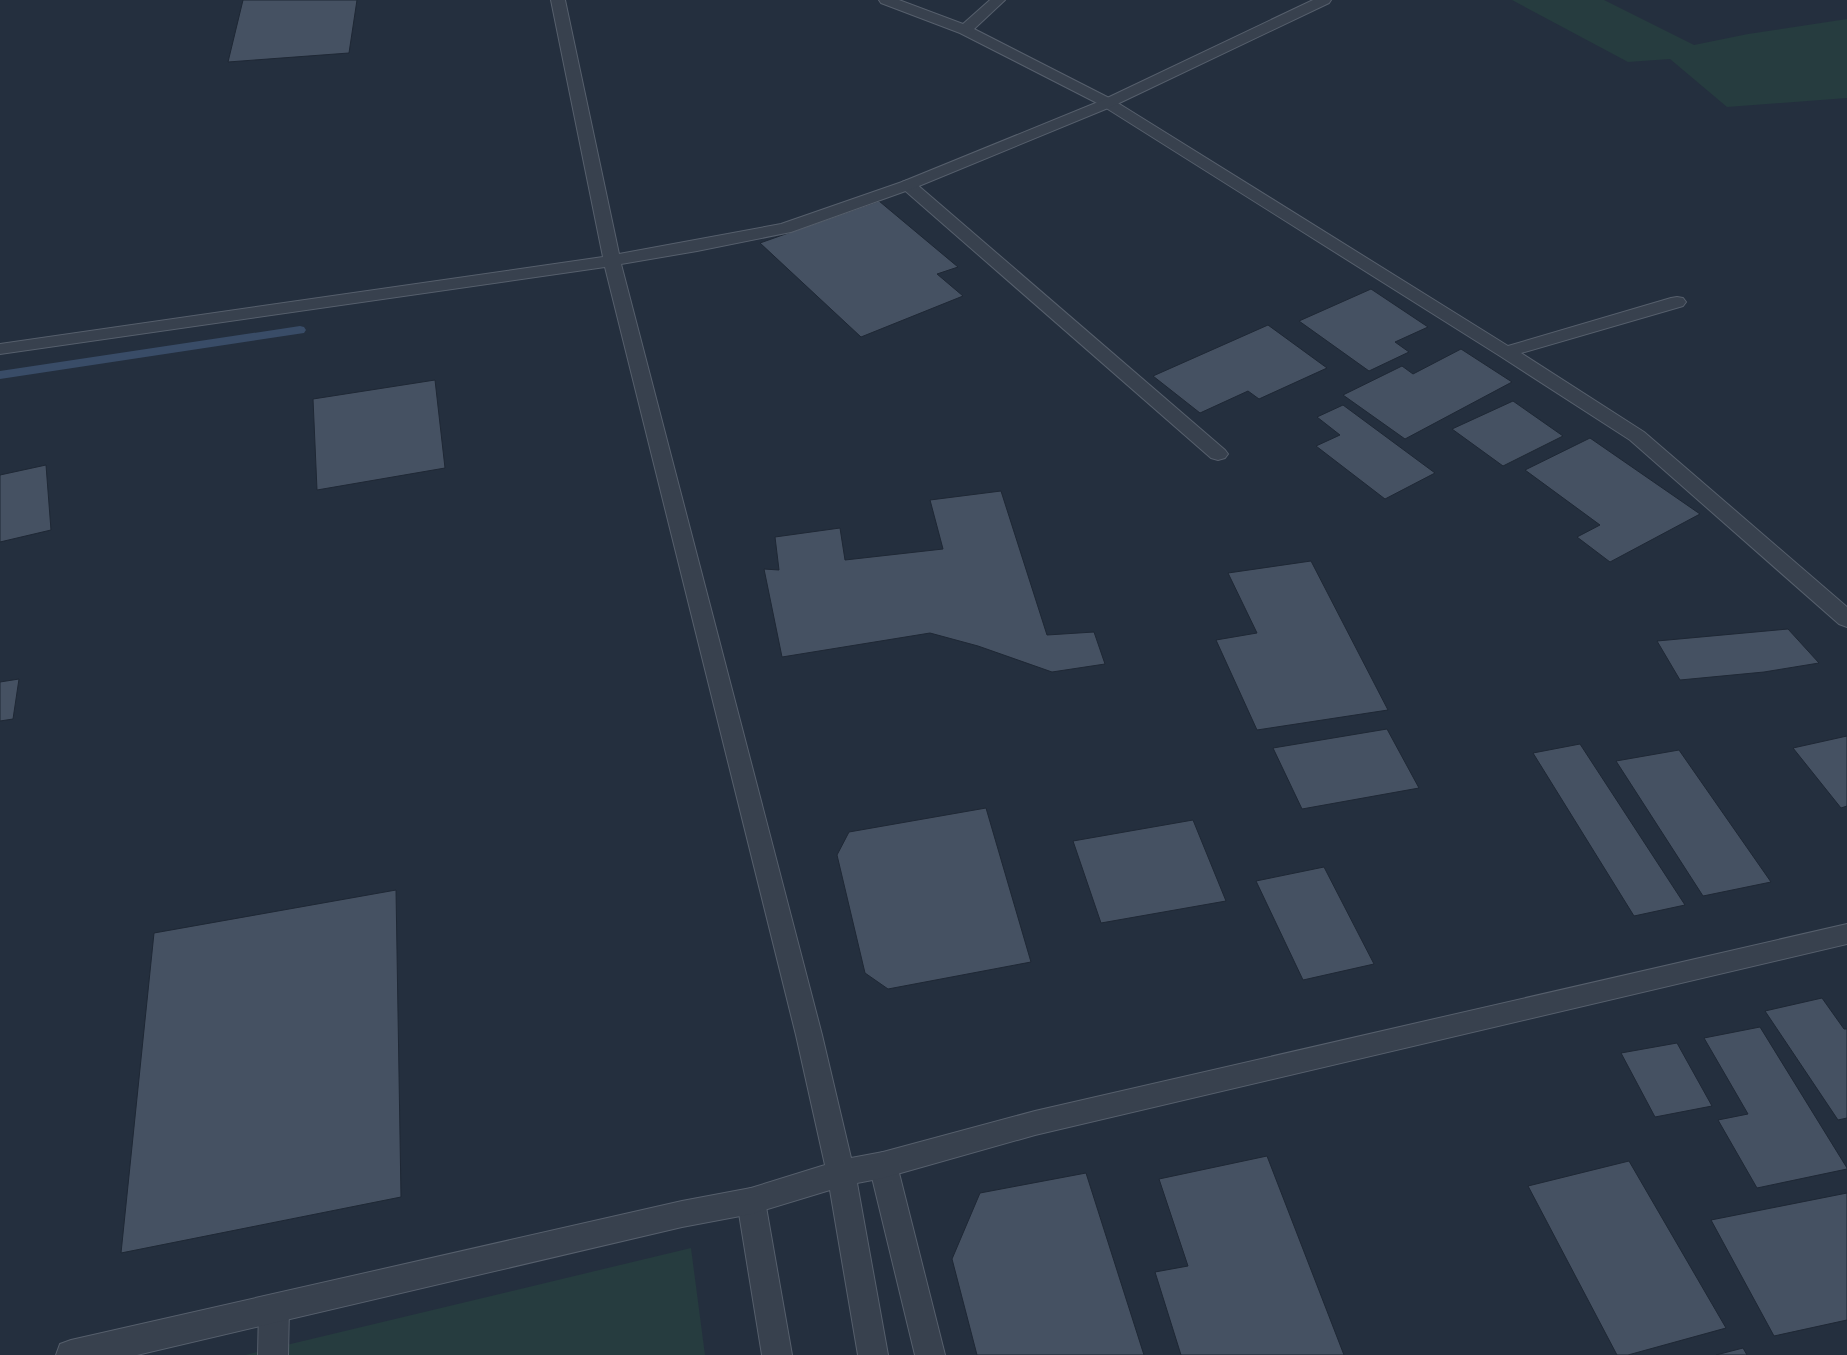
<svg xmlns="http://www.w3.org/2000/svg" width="1847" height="1355" viewBox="0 0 1847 1355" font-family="Montserrat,sans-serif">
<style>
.green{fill:#263c3f}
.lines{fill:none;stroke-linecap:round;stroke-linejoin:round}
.stream{fill:#394c67;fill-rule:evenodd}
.building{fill:#455162;stroke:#1f2835}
.minor-casing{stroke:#565f6c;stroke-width:2}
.tertiary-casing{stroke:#565f6c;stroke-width:2}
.minor{fill:#38414e;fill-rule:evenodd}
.tertiary{fill:#38414e;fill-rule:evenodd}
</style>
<rect width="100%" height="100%" fill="#242f3e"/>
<!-- green -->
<g class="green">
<polygon points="1512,0 1604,0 1694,45 1748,34 1847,19 1847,98 1727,107 1670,59 1628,62"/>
<polygon points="691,1248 705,1355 245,1355"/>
</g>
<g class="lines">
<!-- stream -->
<polygon class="stream" points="300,326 304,327 306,330 304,333 0,379 0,371"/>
</g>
<!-- building -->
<g class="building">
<polygon points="243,0 357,0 349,53 228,62"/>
<polygon points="879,201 958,267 937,274 963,296 861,337 760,243"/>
<polygon points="1371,289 1428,327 1395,342 1409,352 1369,371 1299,321"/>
<polygon points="1268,325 1327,368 1259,399 1248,391 1200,413 1153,376"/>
<polygon points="1461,349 1512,382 1405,439 1343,395 1402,366 1413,374"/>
<polygon points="435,380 445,468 317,490 313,399"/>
<polygon points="1513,401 1563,436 1503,466 1452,429"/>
<polygon points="1343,405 1435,473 1385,499 1316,446 1340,435 1317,417"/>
<polygon points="1590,438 1700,514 1610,562 1577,537 1600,525 1525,470"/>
<polygon points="46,465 51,530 0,542 0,475"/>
<polygon points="1001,491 1047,635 1094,632 1105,664 1052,672 978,646 930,633 782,657 764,569 779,570 775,537 840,528 845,560 943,549 930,500"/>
<polygon points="1311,561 1388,710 1257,730 1216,640 1257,633 1228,573"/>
<polygon points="1788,629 1819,663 1764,672 1680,680 1657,641"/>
<polygon points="19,679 13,719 0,721 0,682"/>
<polygon points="1387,729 1419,788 1302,809 1273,748"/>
<polygon points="1847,736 1847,806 1841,808 1793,748"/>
<polygon points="1580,744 1685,905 1634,916 1533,753"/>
<polygon points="1679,750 1771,882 1703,896 1616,761"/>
<polygon points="986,808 1031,962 888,989 865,973 837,855 849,832"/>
<polygon points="1193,820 1226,901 1101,923 1073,841"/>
<polygon points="1324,867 1374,964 1303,980 1256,881"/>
<polygon points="396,890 401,1197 121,1253 154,933"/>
<polygon points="1822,998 1844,1029 1847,1029 1847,1118 1838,1120 1765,1011"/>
<polygon points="1760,1027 1847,1168 1847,1169 1757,1188 1718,1120 1748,1114 1704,1038"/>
<polygon points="1677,1043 1712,1106 1655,1117 1621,1053"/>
<polygon points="1267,1156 1344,1355 1181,1355 1155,1272 1188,1266 1159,1179"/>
<polygon points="1629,1161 1726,1328 1628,1355 1617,1355 1528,1186"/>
<polygon points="1086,1173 1144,1355 977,1355 952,1259 980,1193"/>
<polygon points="1847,1193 1847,1320 1774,1336 1711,1220"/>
<polygon points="1743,1348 1747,1355 1716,1355"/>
</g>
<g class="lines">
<defs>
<g id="minor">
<polygon points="879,0 899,0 963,24 990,0 1005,0 974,29 1113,100 1508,346 1671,298 1677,297 1683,298 1686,302 1683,306 1521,353 1644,432 1847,607 1847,627 1839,624 1630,440 1500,356 1103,106 960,33 881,3"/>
<polygon points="908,180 914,182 1225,450 1228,454 1225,458 1218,460 1211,458 902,188 900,185 902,182"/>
<polygon points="883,1152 893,1156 897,1165 945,1355 915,1355 869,1165 873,1156"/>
<polygon points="751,1188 761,1192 765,1201 792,1355 762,1355 737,1201 741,1192"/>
<polygon points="274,1294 284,1299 289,1309 288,1355 258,1355 259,1309 264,1299"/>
</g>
<polygon id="tertiary" points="551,0 565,0 619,254 781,224 902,182 1103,100 1313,0 1331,0 1329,3 1113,106 914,188 791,232 697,251 621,264 822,1035 851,1158 883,1152 1035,1111 1847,924 1847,944 1035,1135 883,1178 857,1183 888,1355 858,1355 830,1190 751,1214 682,1227 137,1355 56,1355 60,1344 71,1340 682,1201 751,1188 825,1165 796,1035 605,267 0,354 0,344 603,257"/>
</defs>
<!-- minor casing -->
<use href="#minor" class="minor-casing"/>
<!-- tertiary casing -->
<use href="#tertiary" class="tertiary-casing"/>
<!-- minor -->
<use href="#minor" class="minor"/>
<!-- tertiary -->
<use href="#tertiary" class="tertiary"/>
</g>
</svg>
